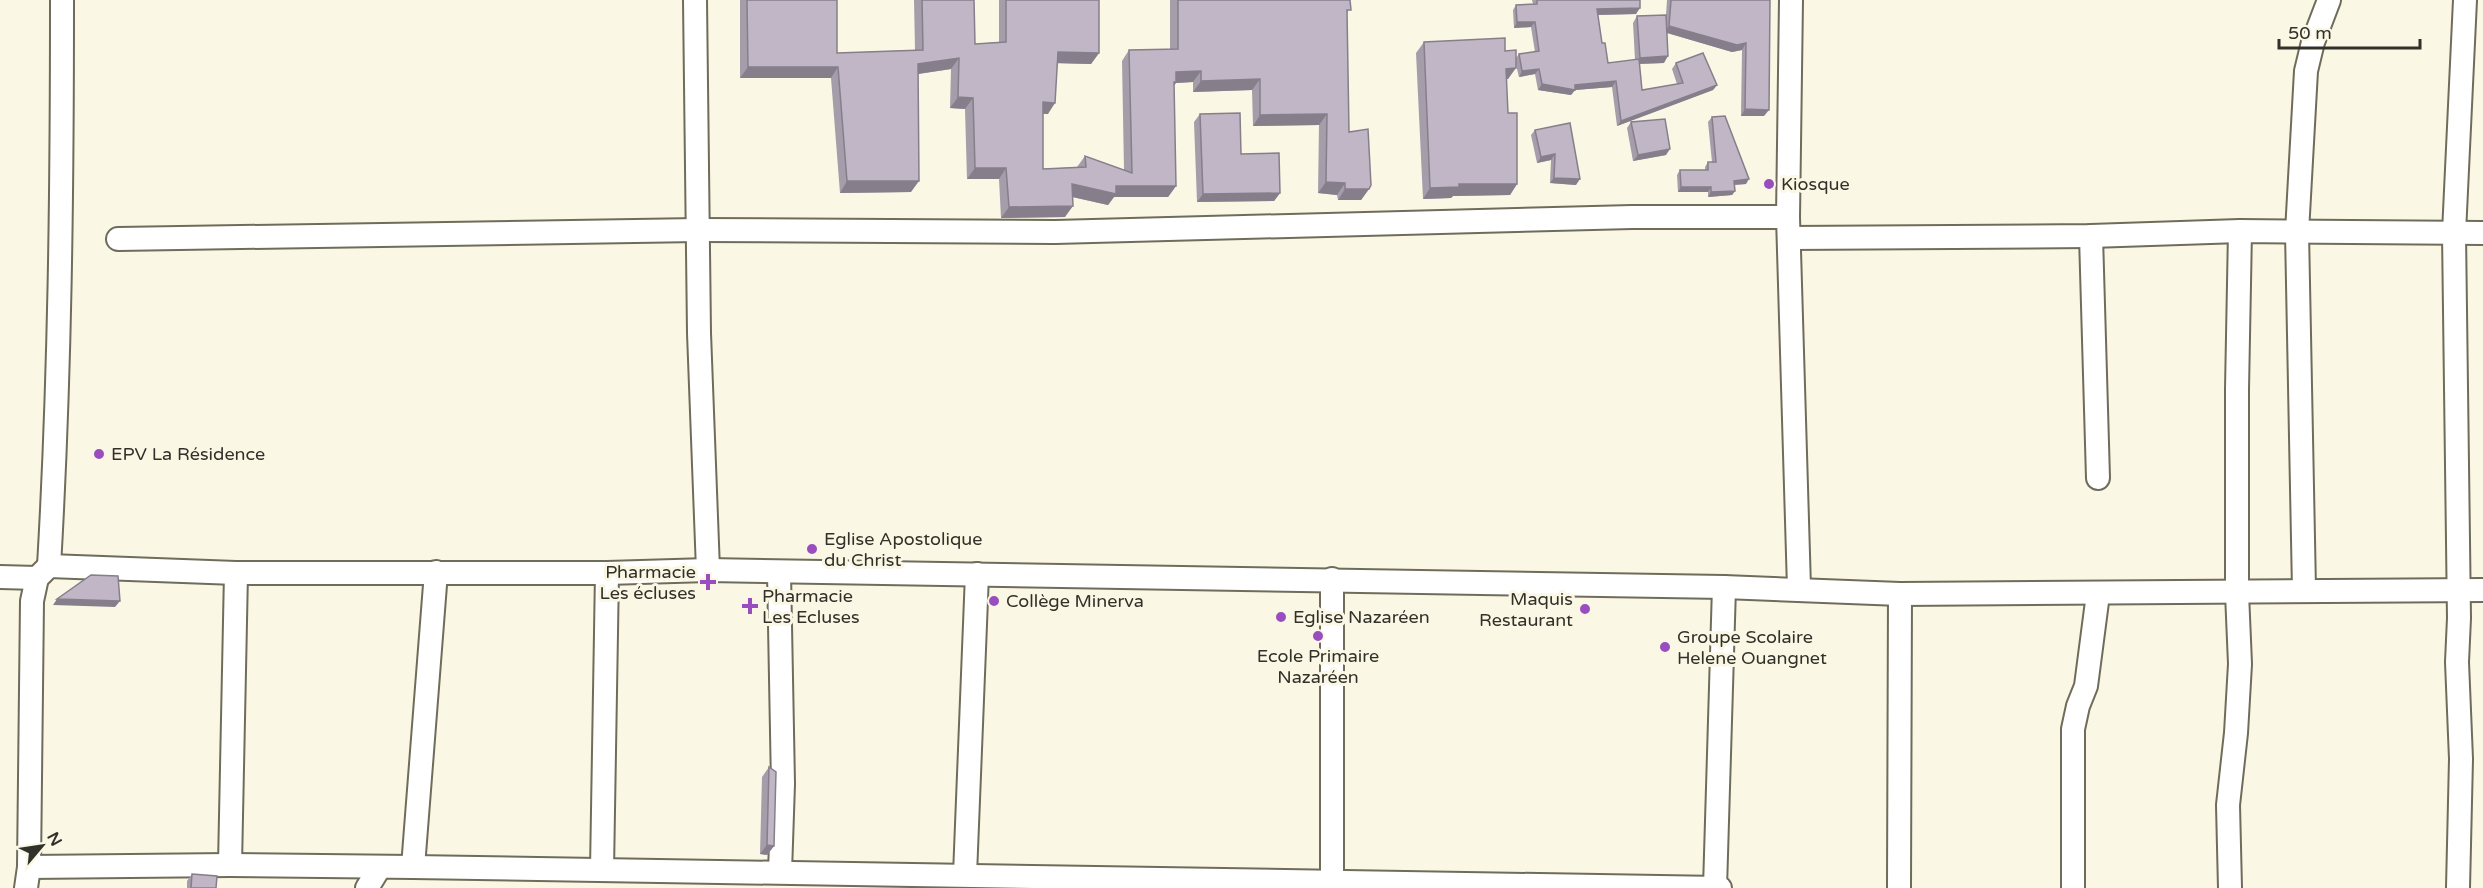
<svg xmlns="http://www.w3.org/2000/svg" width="2483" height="888" viewBox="0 0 2483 888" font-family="'Varela Round',sans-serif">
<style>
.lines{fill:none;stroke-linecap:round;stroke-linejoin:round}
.minor-casing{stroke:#6f6c5b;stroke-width:26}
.minor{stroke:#fff;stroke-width:22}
.wall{fill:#a59daa}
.shaded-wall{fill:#867f8b}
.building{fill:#c0b6c6;stroke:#867f8b;stroke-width:1.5}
.poi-dot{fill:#9a4dbf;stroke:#faf7e4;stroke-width:2}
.labels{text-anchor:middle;stroke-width:6;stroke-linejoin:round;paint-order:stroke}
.poi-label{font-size:18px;fill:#313029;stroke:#faf7e4;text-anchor:start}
</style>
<rect width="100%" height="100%" fill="#faf7e4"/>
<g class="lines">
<defs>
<g id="minor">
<polyline points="695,0 699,333 708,570"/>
<polyline points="1791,0 1788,217 1799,588"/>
<polyline points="2091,236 2098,478"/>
<polyline points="1789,238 2091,236 2240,231 2483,233"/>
<polyline points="118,239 698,230 1055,232 1632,217 1788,217"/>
<path d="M49,566C60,377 62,189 62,0"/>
<polyline points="779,572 783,784 780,872"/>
<polyline points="0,577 37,578"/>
<polyline points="2304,590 2297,232 2306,71 2313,42 2329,0"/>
<polyline points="230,865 236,573"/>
<polyline points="29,867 230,865 413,867 1720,888"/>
<polyline points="413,867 436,572"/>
<polyline points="602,870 607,573"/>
<polyline points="965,875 977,574"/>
<polyline points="26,888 29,867 32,601 37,578 49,566 236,573 607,573 708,570 1724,587 1900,594 2483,590"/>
<polyline points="367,888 380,867"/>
<polyline points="1332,888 1332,579"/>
<polyline points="1715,888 1724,587"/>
<polyline points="1899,888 1900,594"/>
<polyline points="2073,888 2073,729 2078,706 2086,686 2098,594"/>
<polyline points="2230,888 2228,805 2236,733 2240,664 2237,593 2237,389 2240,231"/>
<polyline points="2458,888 2461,759 2457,662 2459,618 2454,233 2465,0"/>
</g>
</defs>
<!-- minor casing -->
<use href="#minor" class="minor-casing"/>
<!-- minor -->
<use href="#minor" class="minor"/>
</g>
<!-- wall -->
<g class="wall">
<polygon points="740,0 837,0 837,53 915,50 914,0 974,0 975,44 999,42 999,0 1099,0 1099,53 1091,64 1058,63 1048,114 1043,114 1043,169 1077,167 1085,156 1124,170 1122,61 1129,50 1170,49 1170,0 1350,0 1347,15 1349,132 1369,189 1361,200 1338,200 1337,195 1318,193 1319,125 1253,126 1252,90 1193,92 1193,82 1176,83 1174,85 1176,186 1168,197 1114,197 1108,205 1072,197 1065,217 1001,218 999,179 967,179 965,109 950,108 951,69 918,74 911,192 840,193 831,78 740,78"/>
<polygon points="1532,0 1640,0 1636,14 1598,15 1602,43 1608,63 1635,60 1633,23 1637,16 1666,15 1667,0 1770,0 1764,116 1741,116 1742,50 1732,52 1667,33 1664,63 1639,64 1642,90 1677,84 1672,69 1676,63 1717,85 1713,90 1617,126 1612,87 1575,90 1571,95 1538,90 1535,74 1519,77 1516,65 1508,79 1506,79 1508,113 1517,184 1510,195 1453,196 1451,198 1423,199 1416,53 1424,42 1505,51 1516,58 1519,54 1535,52 1531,27 1514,28 1513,10 1516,5 1533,4"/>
<polygon points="1200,114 1280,193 1274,201 1197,202 1194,122"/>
<polygon points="1712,117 1746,184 1734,185 1735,191 1732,195 1708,197 1708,192 1678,192 1677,175 1680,170 1705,170 1705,167 1708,162 1712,162 1708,122"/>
<polygon points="1631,122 1666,155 1633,161 1627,128"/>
<polygon points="1570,123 1576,185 1550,183 1551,160 1537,163 1531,135 1535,130"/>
<polygon points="769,767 774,846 767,855 760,854 762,777"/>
<polygon points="192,874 216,888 187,888 187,881"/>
</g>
<!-- shaded-wall -->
<g class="shaded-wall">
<polygon points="1640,8 1636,14 1593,15 1597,9"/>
<polygon points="1517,22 1535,22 1531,27 1514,28"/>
<polygon points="1669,26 1746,43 1742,50 1732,52 1664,32"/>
<polygon points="1058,52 1099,53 1091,64 1050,63"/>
<polygon points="1668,56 1664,63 1635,64 1640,58"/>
<polygon points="959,58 951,69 911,75 918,64"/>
<polygon points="748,67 838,67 831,78 740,78"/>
<polygon points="1516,68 1508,79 1498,80 1506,69"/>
<polygon points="1539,69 1535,74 1519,77 1522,71"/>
<polygon points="1201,71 1193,82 1176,83 1168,93 1176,72"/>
<polygon points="1260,79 1252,90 1193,92 1201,81"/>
<polygon points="1616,81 1612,87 1575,90 1571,95 1538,90 1542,84 1575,85"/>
<polygon points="1717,85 1713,90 1617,126 1621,121"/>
<polygon points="958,97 973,98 965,109 950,108"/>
<polygon points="1043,102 1055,103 1048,114 1036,113"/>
<polygon points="1745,109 1769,110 1764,116 1741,116"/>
<polygon points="1327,114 1319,125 1253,126 1260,115"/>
<polygon points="1670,149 1666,155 1633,161 1638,155"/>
<polygon points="1555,154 1551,160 1537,163 1541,157"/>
<polygon points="975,168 1006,168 999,179 967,179"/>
<polygon points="1554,178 1580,179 1576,185 1550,183"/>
<polygon points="1749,179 1746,184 1731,185 1734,181"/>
<polygon points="847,181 919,181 911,192 840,193"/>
<polygon points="1326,182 1345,183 1337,195 1318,193"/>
<polygon points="1072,184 1116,186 1176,186 1168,197 1114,197 1108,205 1064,195"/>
<polygon points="1459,184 1517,184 1510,195 1453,196 1451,198 1423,199 1430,188"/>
<polygon points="1681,187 1711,187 1708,192 1678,192"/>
<polygon points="1345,189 1369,189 1361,200 1338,200"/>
<polygon points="1735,191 1732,195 1708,197 1711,192"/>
<polygon points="1280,193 1274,201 1197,202 1203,194"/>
<polygon points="1073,206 1065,217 1001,218 1009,207"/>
<polygon points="57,599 120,601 115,607 53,605"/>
<polygon points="767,845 774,846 767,855 760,854"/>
</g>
<!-- building -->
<g class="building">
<polygon points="747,0 837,0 837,53 923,50 922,0 974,0 975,44 1006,42 1006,0 1099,0 1099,53 1058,52 1055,103 1043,102 1043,169 1086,167 1085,156 1132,173 1129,50 1178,49 1178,0 1350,0 1351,10 1347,10 1349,132 1368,129 1371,185 1369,189 1345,189 1345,183 1326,182 1327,114 1260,115 1260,79 1201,81 1201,71 1176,72 1176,82 1174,82 1176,186 1116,186 1116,194 1072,184 1073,206 1009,207 1006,168 975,168 973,98 958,97 959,58 918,64 919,181 847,181 838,67 748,67"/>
<polygon points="1537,0 1640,0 1640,8 1597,9 1602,43 1605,43 1608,63 1639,59 1642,90 1683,83 1676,63 1703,53 1717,85 1621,121 1616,81 1575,85 1575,90 1542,84 1539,69 1522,71 1519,54 1539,51 1535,22 1517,22 1516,5 1537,4"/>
<polygon points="1671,0 1770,0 1769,110 1745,109 1746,43 1737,45 1669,26"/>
<polygon points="1666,15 1668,56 1640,58 1637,16"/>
<polygon points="1505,38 1505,51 1516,50 1516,68 1506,69 1508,113 1517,113 1517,184 1459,184 1459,187 1430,188 1424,42"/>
<polygon points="1240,113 1241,154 1279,153 1280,193 1203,194 1200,114"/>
<polygon points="1725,116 1749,179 1734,181 1735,191 1711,192 1711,187 1681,187 1680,170 1708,170 1708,162 1716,162 1712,117"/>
<polygon points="1665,119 1670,149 1638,155 1631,122"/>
<polygon points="1570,123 1580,179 1554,178 1555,154 1541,157 1535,130"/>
<polygon points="91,575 118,576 120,601 57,599"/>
<polygon points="769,767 776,772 774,846 767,845"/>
<polygon points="192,874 217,876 216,888 191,888"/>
</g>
<!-- markers -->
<g class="poi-dot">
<circle cx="1769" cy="184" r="6"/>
<circle cx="99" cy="454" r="6"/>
<circle cx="812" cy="549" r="6"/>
<path d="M705 573h6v6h6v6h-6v6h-6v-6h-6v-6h6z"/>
<circle cx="994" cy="601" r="6"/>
<path d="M747 597h6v6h6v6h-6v6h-6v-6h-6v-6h6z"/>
<circle cx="1585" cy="609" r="6"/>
<circle cx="1281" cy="617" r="6"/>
<circle cx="1318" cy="636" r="6"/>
<circle cx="1665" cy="647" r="6"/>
</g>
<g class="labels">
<!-- poi labels -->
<g class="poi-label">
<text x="1781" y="190">Kiosque</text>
<text x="111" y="460">EPV La Résidence</text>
<text x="824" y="545">Eglise Apostolique<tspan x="824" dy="21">du Christ</tspan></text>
<text x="696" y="578" text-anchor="end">Pharmacie<tspan x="696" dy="21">Les écluses</tspan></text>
<text x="762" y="602">Pharmacie<tspan x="762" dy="21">Les Ecluses</tspan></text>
<text x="1573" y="605" text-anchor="end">Maquis<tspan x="1573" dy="21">Restaurant</tspan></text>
<text x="1006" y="607">Collège Minerva</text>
<text x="1293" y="623">Eglise Nazaréen</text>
<text x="1677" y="643">Groupe Scolaire<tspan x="1677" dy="21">Helene Ouangnet</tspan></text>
<text x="1318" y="662" text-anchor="middle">Ecole Primaire<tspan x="1318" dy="21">Nazaréen</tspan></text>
</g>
</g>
<!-- north arrow -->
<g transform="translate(42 846) rotate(61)" stroke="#faf7e4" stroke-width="4.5" paint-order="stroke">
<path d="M0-4.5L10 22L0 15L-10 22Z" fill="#313029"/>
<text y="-9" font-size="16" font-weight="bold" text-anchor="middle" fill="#313029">N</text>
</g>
<!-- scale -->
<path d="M2279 39v9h141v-9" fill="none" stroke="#313029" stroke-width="3"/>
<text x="2288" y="39" font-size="18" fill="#313029" stroke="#faf7e4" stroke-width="4.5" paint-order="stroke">50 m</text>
</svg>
